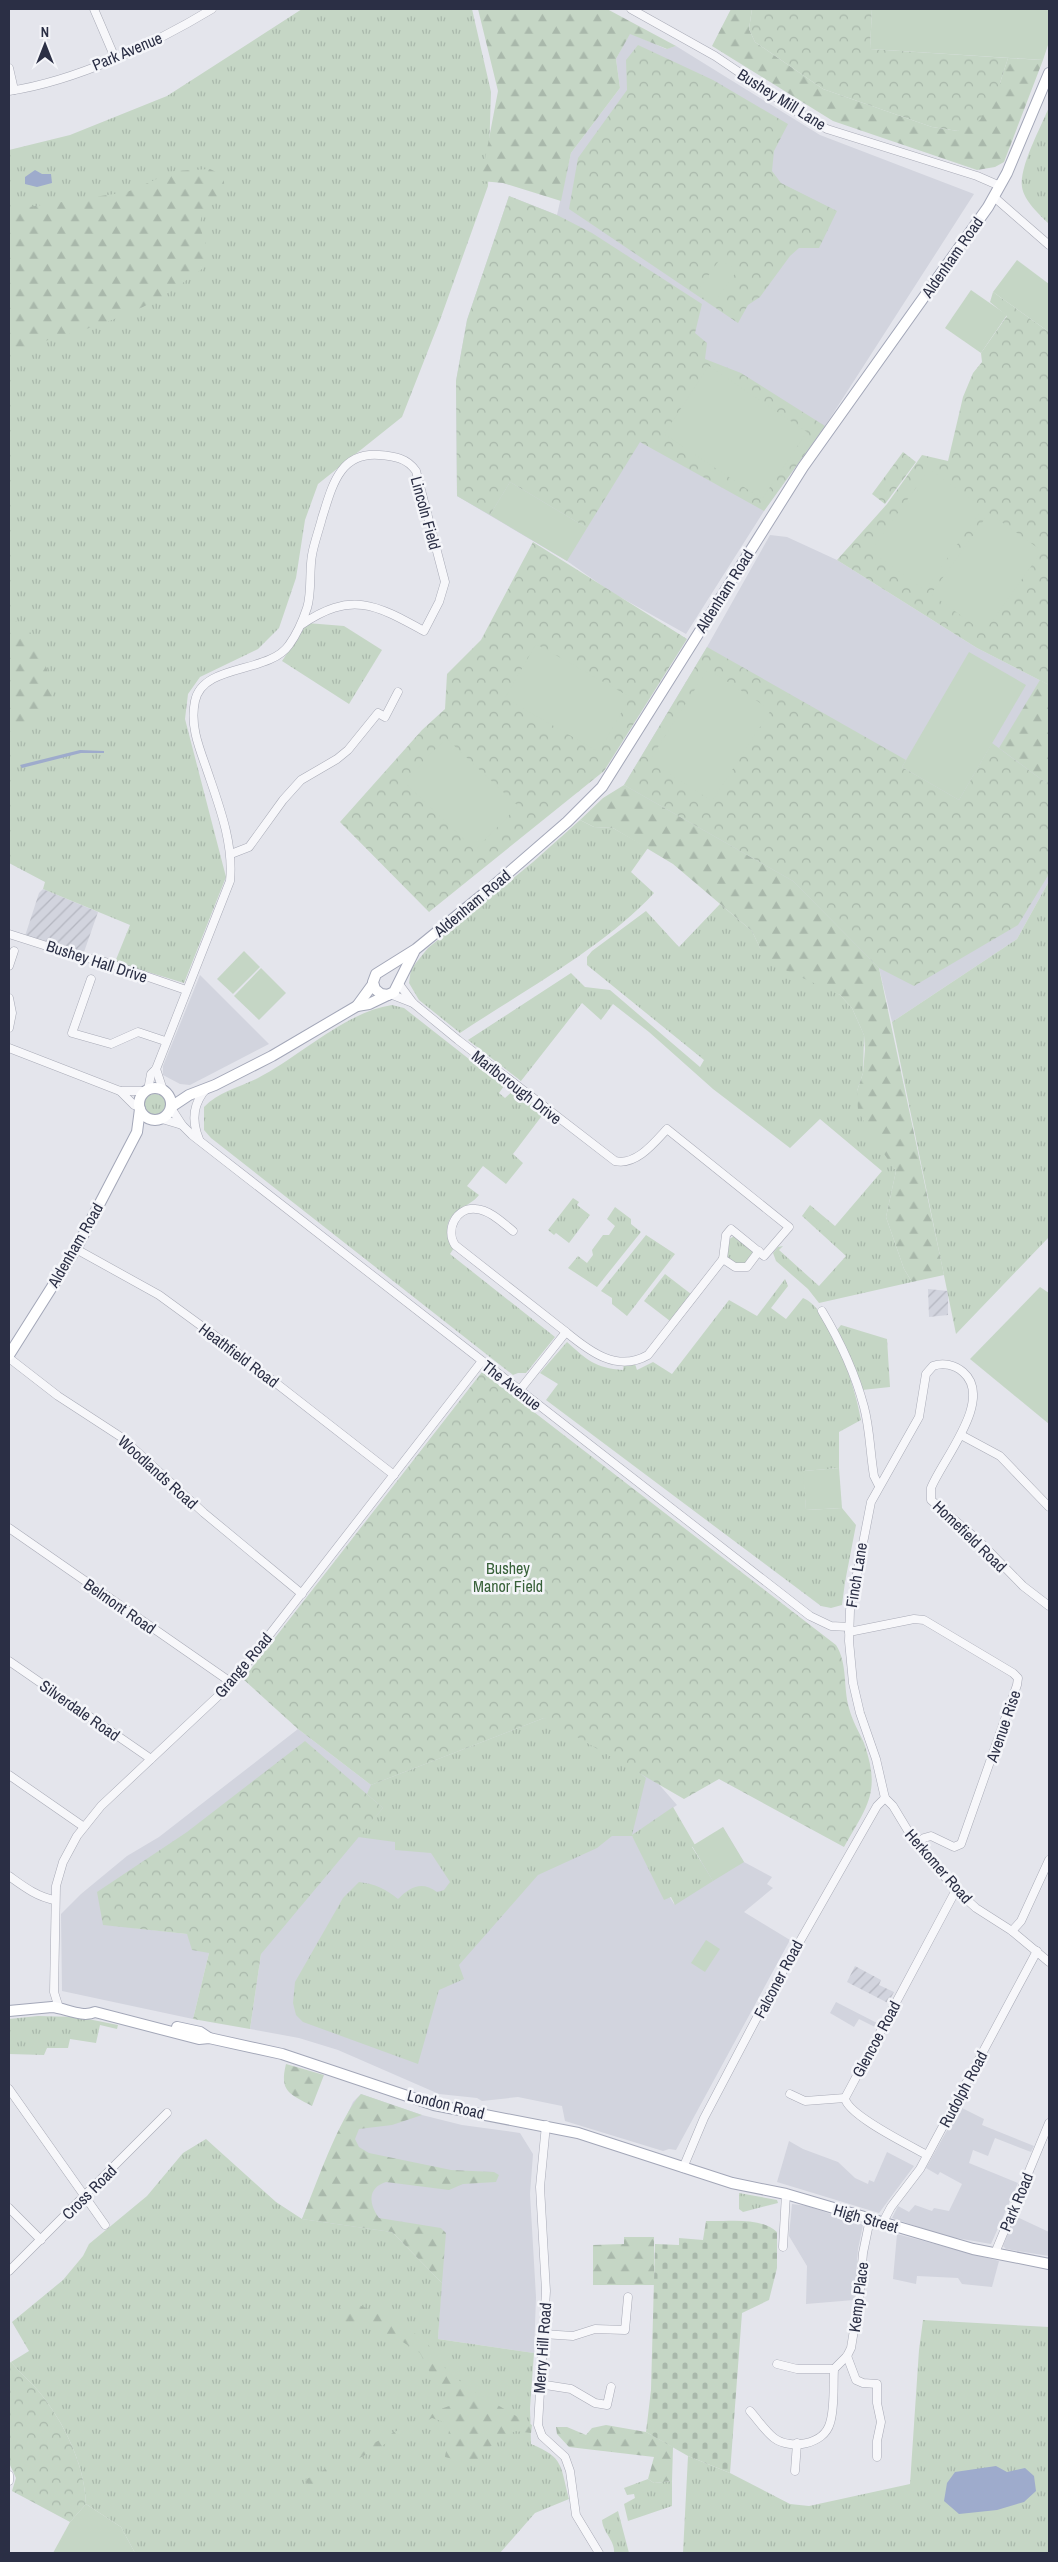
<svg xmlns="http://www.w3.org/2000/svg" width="1058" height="2562" viewBox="0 0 1058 2562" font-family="'Archivo Narrow',sans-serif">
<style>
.built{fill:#d2d4de;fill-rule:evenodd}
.industrial{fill:url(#industrial-furrows)}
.grass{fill:url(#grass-tufts)}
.forest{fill:url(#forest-firs)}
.cemetery{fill:url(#cemetery-stones)}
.park{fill:url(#park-crowns)}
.garden{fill:#c5d6c5}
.water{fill:#9eabcc}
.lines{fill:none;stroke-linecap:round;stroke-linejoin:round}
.minor-casing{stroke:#a9abb7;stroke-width:9}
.major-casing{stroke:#a3a7b8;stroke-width:12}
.minor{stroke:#f7f7fa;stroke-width:8}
.major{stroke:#fff;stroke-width:10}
.labels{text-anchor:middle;stroke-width:5;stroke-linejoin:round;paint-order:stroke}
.street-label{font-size:16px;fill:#2b2f45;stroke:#f4f5f9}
.park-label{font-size:16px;fill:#386139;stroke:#f4f5f9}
</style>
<defs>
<pattern id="industrial-furrows" width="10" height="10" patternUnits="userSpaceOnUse" patternTransform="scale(1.25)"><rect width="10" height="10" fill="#d2d4de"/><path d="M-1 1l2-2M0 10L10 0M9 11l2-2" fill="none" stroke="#b4b6c0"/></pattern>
<pattern id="grass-tufts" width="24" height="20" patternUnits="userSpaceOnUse" patternTransform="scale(1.25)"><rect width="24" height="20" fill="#c5d6c5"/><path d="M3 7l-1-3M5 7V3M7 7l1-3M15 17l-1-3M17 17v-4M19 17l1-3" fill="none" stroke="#a9b8ab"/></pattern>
<pattern id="forest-firs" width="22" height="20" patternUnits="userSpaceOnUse" patternTransform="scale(1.25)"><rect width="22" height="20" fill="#c5d6c5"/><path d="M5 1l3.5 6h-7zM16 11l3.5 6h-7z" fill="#a9b8ab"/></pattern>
<pattern id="cemetery-stones" width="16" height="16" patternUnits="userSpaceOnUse" patternTransform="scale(1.25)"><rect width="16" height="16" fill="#c5d6c5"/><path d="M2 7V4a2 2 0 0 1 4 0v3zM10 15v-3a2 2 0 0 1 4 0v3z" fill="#a9b8ab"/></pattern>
<pattern id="park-crowns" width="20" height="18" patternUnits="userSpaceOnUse" patternTransform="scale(1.25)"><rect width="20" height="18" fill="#c5d6c5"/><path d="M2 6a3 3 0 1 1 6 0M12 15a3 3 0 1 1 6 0" fill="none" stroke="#a9b8ab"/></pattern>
</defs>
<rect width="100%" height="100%" fill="#e4e5ec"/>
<!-- built -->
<g class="built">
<polygon points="630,33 666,49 676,46 820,135 974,194 825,426 764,511 686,634 611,592 567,561 457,496 456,381 467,320 509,196 557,215 571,153 620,88 616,59"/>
<polygon points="770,535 787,537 837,560 977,648 1049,685 1049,881 1017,939 892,1022 879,968 624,785 707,647"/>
<polygon points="200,975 269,1044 190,1085 180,1084 163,1075 163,1066"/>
<path d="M544,1718L614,1733L677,1805L632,1836L674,1904L723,1827L744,1862L772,1877L767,1884L773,1888L744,1912L790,1940L676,2150L669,2149L663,2151L565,2121L562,2106L518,2097L482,2101L477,2098L439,2094L338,2050L299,2038L250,2029L261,1954L209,1953L193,2019L62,1991L61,1914L81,1894L127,1856L159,1837L298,1729L371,1785ZM181,1925L208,1952L187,1934L134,1928Z"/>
<polygon points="836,2002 877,2023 875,2027 859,2019 854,2027 830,2013"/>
<polygon points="361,2094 422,2115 462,2125 520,2133 533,2154 530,2194 536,2297 534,2353 438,2339 444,2240 302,2219 341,2128 353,2102"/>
<polygon points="960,2107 984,2119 982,2125 1034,2146 1031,2152 995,2138 988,2156 973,2150 969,2163 1018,2183 991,2244 945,2236 892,2218 898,2206 909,2212 915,2205 932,2211 934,2208 949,2211 962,2184 940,2172 938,2175 926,2168"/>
<polygon points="789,2141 803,2149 838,2162 855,2178 868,2184 869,2180 874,2182 887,2152 914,2166 879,2213 777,2182"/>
<polygon points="792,2204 807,2206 863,2225 858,2249 854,2300 806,2304 807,2266 789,2236"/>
<polygon points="1015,2216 1049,2232 1049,2256 1006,2249 1003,2246"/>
<polygon points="897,2234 999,2261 992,2287 962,2284 958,2278 917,2276 916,2284 893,2279"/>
</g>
<!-- industrial -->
<g class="industrial">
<polygon points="43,889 98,912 84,952 78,954 25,936 39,893"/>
<polygon points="928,1289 948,1291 948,1315 929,1317"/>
<polygon points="855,1966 881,1980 879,1985 894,1992 888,2003 847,1982"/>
</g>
<!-- grass -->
<g class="grass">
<polygon points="302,9 472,9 491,92 488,186 440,320 402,417 318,484 305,520 296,578 279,628 258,649 200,677 188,694 185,719 226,877 184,983 115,962 130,925 43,889 45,882 9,863 9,150 70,135 167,96"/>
<path d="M1049,107V224C1040,215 1024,201 1022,187C1019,167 1041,127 1049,107Z"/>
<polygon points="307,623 344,626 382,650 349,704 282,661"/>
<path d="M580,820L594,827L613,828L648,848L631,872L654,893C606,946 520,993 460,1033L419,1000L409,983L411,969L428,948L533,862Z"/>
<polygon points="1049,881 1049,1237 956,1334 892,1022 1017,939"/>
<polygon points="720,904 752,931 760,948 840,995 852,1008 864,1035 863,1073 857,1091 887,1156 896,1171 886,1217 904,1269 912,1282 819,1303 808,1289 776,1261 773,1253 778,1247 783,1246 779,1250 819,1286 846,1256 802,1216 810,1205 835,1226 882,1171 820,1119 790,1148 713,1089 649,1032 613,1004 601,1020 582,1003 521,1081 468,1040 571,973 585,987 610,990 700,1067 704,1060 587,965 587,957 592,951 646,911 679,947"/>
<path d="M392,1005L404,1008L483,1070H487L503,1083L504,1086L499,1093L505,1098L514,1090L544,1113L513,1154L523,1163L506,1184L483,1166L467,1186L479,1195C469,1208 448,1209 447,1230C447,1237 449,1242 454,1248L450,1254L555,1337L526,1373H518L513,1375L211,1138L204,1130V1107C218,1092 240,1087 258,1078C299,1057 345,1012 392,1005Z"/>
<circle cx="155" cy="1106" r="12"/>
<polygon points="573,1198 579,1202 577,1205 590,1215 569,1243 556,1233 554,1235 548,1230"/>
<polygon points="615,1207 631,1219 631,1224 641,1232 597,1287 568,1268 578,1256 587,1263 593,1255 592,1250 603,1235 609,1235 615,1226 607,1219"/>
<polygon points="646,1235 675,1254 627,1316 612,1304 612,1298 601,1291"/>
<polygon points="734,1236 753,1252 744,1265 739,1266 727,1258 728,1240"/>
<polygon points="665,1274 691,1294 670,1321 644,1301"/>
<path d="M785,1279L788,1286L771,1308L786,1319L803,1298C831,1308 857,1393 861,1420L839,1432V1468L804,1471L806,1510L842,1508L856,1525L845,1582L842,1605L831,1608L821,1606L546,1400L558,1384L540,1373L567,1342C587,1360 595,1368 623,1370L624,1364H635L637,1370L653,1362L672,1374L729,1300L757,1316Z"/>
<polygon points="841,1325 887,1339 890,1387 862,1390 837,1330"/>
<path d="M544,1718L587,1733L646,1778L632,1835L673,1807L695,1845L692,1847L713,1881L675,1905L671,1897L664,1900L632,1836H612L597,1848L538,1875L459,1965L464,1979L439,1990L418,2064L303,2022L296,2015L293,2003L295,1982L343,1898L359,1882C375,1884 386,1889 398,1899C411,1886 422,1881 437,1892L444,1890L450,1882L431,1853L395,1850V1842L358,1837L383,1808L367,1794L371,1785Z"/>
<polygon points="38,2016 78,2017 118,2025 117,2029 100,2025 96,2043 70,2039 68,2048 47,2048 44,2055 9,2054 9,2019"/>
<path d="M206,2139L276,2202L302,2219L392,2232L442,2283L438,2339L534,2353L530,2408L531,2444C565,2458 560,2466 569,2499L535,2513L500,2553H135L121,2527L86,2504C85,2470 69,2433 49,2405C39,2389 23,2376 11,2362L29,2351L12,2322L63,2280L83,2256L89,2244L147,2196L183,2153Z"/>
<polygon points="739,2193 777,2200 778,2203 743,2212 739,2209"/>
<polygon points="923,2320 1049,2327 1049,2553 683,2553 688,2456 730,2473 790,2504 809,2506 910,2484 919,2350"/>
<polygon points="648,2479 654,2483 672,2481 672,2506 628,2521 624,2504 635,2498 634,2494 627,2495 624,2488"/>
<path d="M618,2511L629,2553H614C615,2540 603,2533 602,2520Z"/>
</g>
<!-- forest -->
<g class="forest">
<polygon points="478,9 607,9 676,46 667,49 630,34 616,59 620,88 571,153 561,201 503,183 481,181 498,91"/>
<polygon points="731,9 752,9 749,29 755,42 823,89 932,127 958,131 1000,83 1008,58 1043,60 1004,162 995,167 977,170 833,121 712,46"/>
<path d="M210,169C238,181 218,195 205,211C190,229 218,249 203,268C198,273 190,277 184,282C134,320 68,334 9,351V210L127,192L175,171Z"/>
<path d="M9,618L28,627C39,653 66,693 43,719C36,728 20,729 10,731L9,697L14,696L19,685L15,674L9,669Z"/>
<polygon points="1040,680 1049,685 1049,785 999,748"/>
<polygon points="624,785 793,881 879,968 944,1275 912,1282 904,1269 886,1217 896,1171 871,1135 858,1110 857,1091 863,1073 865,1049 864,1035 852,1008 840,995 772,964 760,948 752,931 673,864 613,828 594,827 580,820 603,798"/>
<path d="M286,2064L324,2075L312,2106C290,2094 279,2092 286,2064Z"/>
<path d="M361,2094L422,2115L392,2125L359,2129L355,2139L359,2147L369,2153L451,2170L494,2172L499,2175L496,2182L463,2184L449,2190L386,2182C367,2188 369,2204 379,2218L441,2228L446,2233L442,2283L392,2232L302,2219C315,2188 339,2117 361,2094Z"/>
<polygon points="624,2237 654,2237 654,2285 593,2285 593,2245 624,2244"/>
<polygon points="351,2302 389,2317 425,2340 445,2368 468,2388 532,2425 531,2433 515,2431 488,2448 473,2464 445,2457 450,2424 432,2418 309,2486 305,2480 432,2412 452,2405 456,2395 446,2385 435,2383 420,2353 398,2339 363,2324 349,2327 334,2322 330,2314"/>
<polygon points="606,2425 646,2432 673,2447 672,2481 654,2483 648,2479 654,2457 569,2447 557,2434 556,2427 567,2427 586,2435 592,2428"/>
</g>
<!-- cemetery -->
<path class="cemetery" d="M706,2221C728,2222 759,2216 777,2232V2268L769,2300L742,2313L730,2473L688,2456L646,2432L651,2390L655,2244L679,2245V2238L703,2240Z"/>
<!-- park -->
<g class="park">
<polygon points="752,9 872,9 870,49 1008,58 1000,83 980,120 958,131 932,127 823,89 755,42 749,29"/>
<polygon points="638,45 713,80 788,124 774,151 772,171 781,183 837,211 819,248 799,248 790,256 760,297 748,305 738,323 569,209 578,158 627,90 626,60"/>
<polygon points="509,196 557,215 592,233 702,304 695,333 707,343 705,359 741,373 825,426 764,511 640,442 587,528 510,482 490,515 457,496 456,381 467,320"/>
<polygon points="993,292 1049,332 1049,685 977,648 837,560 887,504 922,455 948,461 963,397 973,373 982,362 981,353 1007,316 990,302"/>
<polygon points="903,452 916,462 885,504 872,494"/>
<polygon points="533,542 687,639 604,771 429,912 340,822 422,730 445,709 447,674 481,640"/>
<polygon points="707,647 906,760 902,767 959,800 992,743 1049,785 1049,874 1018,925 914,986 879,968 793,881 624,785"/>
<path d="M482,1372L836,1645C848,1664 843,1687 849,1708C852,1720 859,1732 864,1743C881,1792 868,1805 844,1847L719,1779L684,1799L544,1718L371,1785L298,1729L243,1679Z"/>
<polygon points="305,1741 383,1808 261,1954 250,2029 193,2019 209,1953 192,1950 187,1934 103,1925 97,1892 187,1832"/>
<path d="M11,2362C23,2376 39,2389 49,2405C69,2433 85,2470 86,2504L70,2522L12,2491L16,2478L9,2463V2363Z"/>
</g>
<!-- garden -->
<g class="garden">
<polygon points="872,9 1049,9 1049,42 1043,60 870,49"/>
<polygon points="720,259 737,271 713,304 696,293"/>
<polygon points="1017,260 1049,284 1049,332 993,292"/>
<polygon points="971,290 1007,315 981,353 945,328"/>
<polygon points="709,366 807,432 762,499 664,434"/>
<polygon points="929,469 983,508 925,590 871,551"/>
<polygon points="510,482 587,528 567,561 490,515"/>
<polygon points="989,513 1042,551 984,632 931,594"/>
<polygon points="536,644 630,697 599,752 505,698"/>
<polygon points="969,652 1026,685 959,800 902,767"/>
<polygon points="708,669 771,710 712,801 649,761"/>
<polygon points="446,738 518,806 475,850 404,782"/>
<polygon points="244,951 260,967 233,994 217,979"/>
<polygon points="261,968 286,993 259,1020 234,996"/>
<polygon points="1040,1287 1049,1293 1049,1424 970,1359"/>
<polygon points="839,1468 842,1508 806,1510 803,1471"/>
<polygon points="723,1827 744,1862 713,1881 692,1846"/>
<polygon points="706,1940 720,1949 705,1972 691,1963"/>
<polygon points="86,2504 121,2527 135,2553 53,2553 70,2522"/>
</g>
<!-- water -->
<g class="water">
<polygon points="35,170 42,174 51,174 52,183 37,187 25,184 25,177"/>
<polygon points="80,750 104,751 104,753 81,753 22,768 20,765"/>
<polygon points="996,2466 1007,2472 1025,2468 1034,2476 1036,2491 1024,2502 997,2510 959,2514 944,2501 947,2483 955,2472"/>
</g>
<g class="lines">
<defs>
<g id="minor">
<polyline points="94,9 115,58"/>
<polyline points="631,9 715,56 808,119 827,129 977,176 1000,186"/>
<polyline points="9,68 14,90"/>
<path d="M9,91C76,81 154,44 212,9"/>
<polyline points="994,197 1049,245"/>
<polyline points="231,854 249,847 283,800 301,780 337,759 348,750 378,713 385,717 398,692"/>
<polyline points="9,934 78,956 105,962 186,990"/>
<polyline points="9,966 14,951"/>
<polyline points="91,979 72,1033 111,1044 138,1032 165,1041"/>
<path d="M399,984L413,1003L458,1040L615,1161C636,1166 654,1143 667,1129L789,1227L764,1256L731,1229L726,1235L723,1259L735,1267H747L759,1251"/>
<polyline points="390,994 413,1003"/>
<polyline points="9,998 12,1013 9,1028"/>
<polyline points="9,1048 120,1091 146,1091"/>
<polyline points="156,1069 163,1090"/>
<path d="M148,1090L151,1074L156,1069L230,881C234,842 218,803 206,767C198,745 190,724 195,701C203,663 269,674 289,645C297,634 303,620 307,608C312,593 309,571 312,555C314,543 319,530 322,518C332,487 339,452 379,455C394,456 407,458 416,471L445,582L439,602L424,631C375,604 351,591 301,625"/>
<polyline points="120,1091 134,1105 139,1106"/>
<polyline points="171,1108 182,1125 192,1135 810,1616 831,1626 849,1627"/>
<polyline points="162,1119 182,1125"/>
<path d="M199,1139C191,1120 193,1103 207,1088"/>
<path d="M513,1231C503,1223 490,1210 476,1209C456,1207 445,1230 455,1245L566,1332"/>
<polyline points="76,1249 159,1295 222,1341 394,1475"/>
<path d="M822,1311C840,1341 855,1373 864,1407C870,1429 870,1453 874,1476L879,1486"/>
<polyline points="9,1358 58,1396 121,1437 204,1513 302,1594"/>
<path d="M519,1391L566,1332C589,1351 617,1373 648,1355L723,1259"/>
<polyline points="961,1435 1000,1456 1049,1507"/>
<polyline points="9,1528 232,1683"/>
<polyline points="849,1632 914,1619 924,1620 1013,1673 1018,1678 1017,1685 961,1844 954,1847 931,1836 924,1838 916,1844"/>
<polyline points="9,1661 151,1759"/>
<polyline points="9,1775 84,1827"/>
<path d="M885,1798L876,1759L860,1713L853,1683L849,1641L850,1610L871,1502L919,1417L926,1374L933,1366C943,1362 955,1365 963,1372C995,1399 942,1460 931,1488V1500L979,1541L1023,1586L1049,1606"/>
<polyline points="885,1798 893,1806 916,1844 956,1890 976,1908 1012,1931 1049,1962"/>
<path d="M9,1876C23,1886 37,1897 55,1900"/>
<polyline points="1012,1931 1021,1921 1049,1860"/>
<polyline points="59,2008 54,1992 56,1886 63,1862 77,1836 101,1806 232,1683 482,1361"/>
<polyline points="9,2089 105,2225"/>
<polyline points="790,2094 805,2101 845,2098"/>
<polyline points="546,2125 540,2187 546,2291 538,2425 542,2436 565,2457 570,2471 576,2515 599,2553"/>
<path d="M927,2155C911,2146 847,2115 845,2098L956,1890"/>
<polyline points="683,2168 704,2118 763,2006 877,1806 885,1798"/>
<polyline points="9,2208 41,2240"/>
<polyline points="883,2222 891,2207 920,2169 1037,1951"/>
<polyline points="783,2247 786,2194"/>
<polyline points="995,2253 1049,2123"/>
<polyline points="9,2271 167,2113"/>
<polyline points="543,2334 573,2336 595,2329 625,2330 628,2297"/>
<polyline points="847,2356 856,2380 863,2383 877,2384 877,2403 881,2422 877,2441 877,2457"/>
<polyline points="777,2364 797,2369 834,2369"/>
<polyline points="539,2384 571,2389 595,2403 607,2405 611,2387"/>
<path d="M750,2411C758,2420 765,2431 774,2438C790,2450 824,2445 830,2423C835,2407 833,2386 834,2369L847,2356L851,2348L859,2300L863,2253L870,2219"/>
<polyline points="795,2471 797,2443"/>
<polyline points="9,2475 9,2481"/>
</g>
<g id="major">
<polyline points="388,995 381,994 375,989 373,982 376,974 416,949 492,887 567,822 602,787 803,467 988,207 1007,173 1049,73"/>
<polyline points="357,1006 369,1004 394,992 414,952"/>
<circle cx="155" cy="1104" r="16"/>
<polyline points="171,1107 189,1095 215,1085 272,1056 357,1006 373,984"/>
<polyline points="9,1355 76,1249 137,1132 140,1109"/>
<path d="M9,2011L52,2007C65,2008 82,2018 95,2012L199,2039L209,2038L282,2054L434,2105L578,2133L732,2183L786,2194L973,2249L1049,2264"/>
<polyline points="177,2027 200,2032 209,2038"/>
</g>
</defs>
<!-- minor casing -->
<use href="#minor" class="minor-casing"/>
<!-- major casing -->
<use href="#major" class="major-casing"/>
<!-- minor -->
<use href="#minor" class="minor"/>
<!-- major -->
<use href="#major" class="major"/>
</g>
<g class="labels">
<!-- street labels -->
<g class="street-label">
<text transform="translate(127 51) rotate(-23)" y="6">Park Avenue</text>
<text transform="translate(782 99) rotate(32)" y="6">Bushey Mill Lane</text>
<text transform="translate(952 257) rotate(-55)" y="6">Aldenham Road</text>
<text transform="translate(426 513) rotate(75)" y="6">Lincoln Field</text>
<text transform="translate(724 591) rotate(-58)" y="6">Aldenham Road</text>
<text transform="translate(472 903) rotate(-40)" y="6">Aldenham Road</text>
<text transform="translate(97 961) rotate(18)" y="6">Bushey Hall Drive</text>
<text transform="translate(517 1087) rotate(38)" y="6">Marlborough Drive</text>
<text transform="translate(75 1245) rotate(-60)" y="6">Aldenham Road</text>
<text transform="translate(239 1355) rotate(37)" y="6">Heathfield Road</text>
<text transform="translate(512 1385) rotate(38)" y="6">The Avenue</text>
<text transform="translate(158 1472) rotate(42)" y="6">Woodlands Road</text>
<text transform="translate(970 1536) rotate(44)" y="6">Homefield Road</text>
<text transform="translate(856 1575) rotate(-81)" y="6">Finch Lane</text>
<text transform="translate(120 1606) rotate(35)" y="6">Belmont Road</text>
<text transform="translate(243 1665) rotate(-50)" y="6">Grange Road</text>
<text transform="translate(80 1710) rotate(35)" y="6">Silverdale Road</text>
<text transform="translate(1003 1726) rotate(-71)" y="6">Avenue Rise</text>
<text transform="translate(939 1866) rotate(49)" y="6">Herkomer Road</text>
<text transform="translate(778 1979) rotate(-62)" y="6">Falconer Road</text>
<text transform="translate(876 2039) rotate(-62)" y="6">Glencoe Road</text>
<text transform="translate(963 2089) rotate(-62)" y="6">Rudolph Road</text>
<text transform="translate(446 2104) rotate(14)" y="6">London Road</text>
<text transform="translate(89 2192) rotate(-45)" y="6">Cross Road</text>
<text transform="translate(1016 2202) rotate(-67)" y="6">Park Road</text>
<text transform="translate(866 2218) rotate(16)" y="6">High Street</text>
<text transform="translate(858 2297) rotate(-83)" y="6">Kemp Place</text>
<text transform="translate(542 2348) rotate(-86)" y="6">Merry Hill Road</text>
</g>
<!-- park labels -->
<g class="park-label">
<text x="508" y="1574">Bushey<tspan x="508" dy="18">Manor Field</tspan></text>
</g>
</g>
<!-- border -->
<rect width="1058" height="2562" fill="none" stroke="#2b2f45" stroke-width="20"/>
<!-- north arrow -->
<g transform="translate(45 45)" stroke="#f4f5f9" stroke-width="4" paint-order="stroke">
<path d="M0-4L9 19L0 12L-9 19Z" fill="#2b2f45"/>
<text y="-8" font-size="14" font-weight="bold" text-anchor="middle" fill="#2b2f45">N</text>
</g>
</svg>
